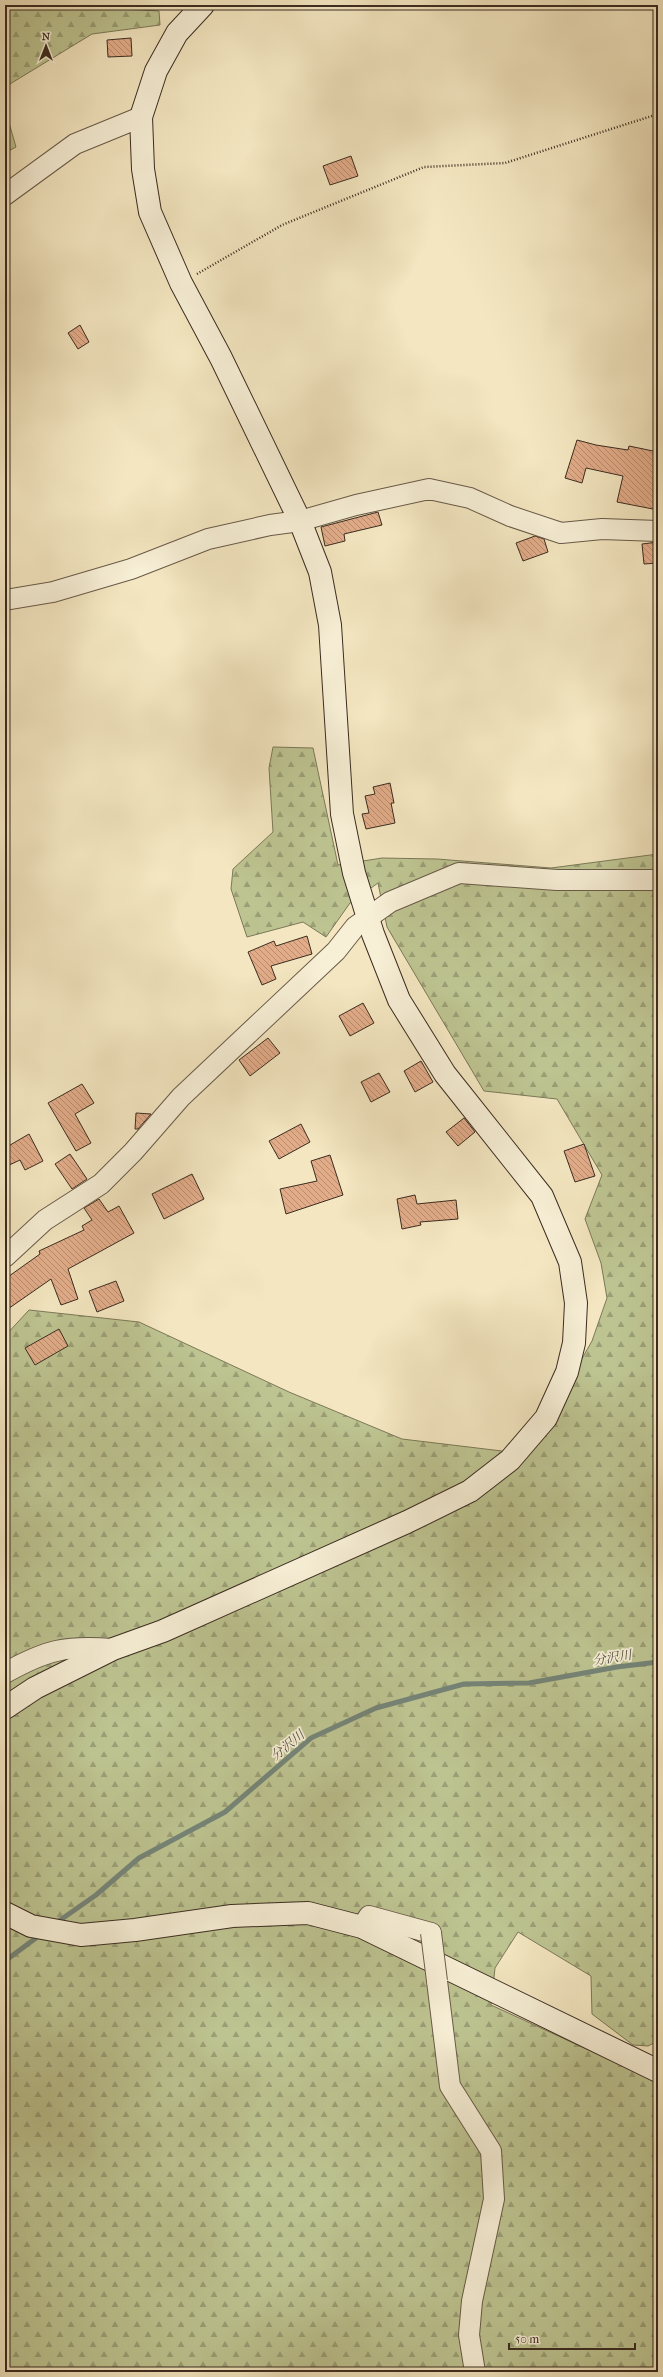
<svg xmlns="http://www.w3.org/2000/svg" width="663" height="2377" viewBox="0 0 663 2377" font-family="'IM FELL French Canon','Noto Serif JP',serif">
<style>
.forest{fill:url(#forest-firs);stroke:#7c7858}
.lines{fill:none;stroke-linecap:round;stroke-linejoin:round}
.stream{stroke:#758578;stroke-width:5}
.building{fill:url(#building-back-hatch);stroke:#3b2c20}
.street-casing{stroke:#695a48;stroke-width:22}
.secondary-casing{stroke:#3b2c20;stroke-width:24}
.path{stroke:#3b2c20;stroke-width:2.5;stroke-dasharray:1 2;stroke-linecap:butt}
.street{stroke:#f7efd6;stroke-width:20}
.secondary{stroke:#f7efd6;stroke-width:22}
.street-bridge-casing{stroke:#695a48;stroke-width:22;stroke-linecap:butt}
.street-bridge{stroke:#f7efd6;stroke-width:20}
.labels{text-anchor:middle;stroke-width:3.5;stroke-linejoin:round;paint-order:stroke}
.water-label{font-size:13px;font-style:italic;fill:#535144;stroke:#f7efd6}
</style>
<defs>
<pattern id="forest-firs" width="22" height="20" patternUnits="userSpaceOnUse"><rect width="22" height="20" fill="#bdc491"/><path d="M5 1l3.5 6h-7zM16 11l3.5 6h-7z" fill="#9b9f76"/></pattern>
<pattern id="building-back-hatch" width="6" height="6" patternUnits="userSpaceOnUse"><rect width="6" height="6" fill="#e2ac89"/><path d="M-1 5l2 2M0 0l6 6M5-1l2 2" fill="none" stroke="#b88c70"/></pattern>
</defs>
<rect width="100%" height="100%" fill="#f3e6c0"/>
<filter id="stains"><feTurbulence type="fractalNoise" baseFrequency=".005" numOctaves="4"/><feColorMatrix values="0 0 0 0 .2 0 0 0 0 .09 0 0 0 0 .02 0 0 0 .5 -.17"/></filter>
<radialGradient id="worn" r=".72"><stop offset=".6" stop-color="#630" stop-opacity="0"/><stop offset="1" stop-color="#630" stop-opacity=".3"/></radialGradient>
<!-- forest -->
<g class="forest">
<polygon points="5,5 81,5 85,7 159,11 160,25 92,34 5,87"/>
<polygon points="5,109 16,147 5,153"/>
<polygon points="273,747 313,748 338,865 382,858 437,859 551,868 658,854 658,2041 648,2046 633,2045 592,2014 591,1976 518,1932 495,1968 491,2005 658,2082 658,2372 5,2372 5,1336 29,1310 139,1322 289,1392 402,1439 502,1451 530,1450 592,1341 607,1298 601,1263 585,1219 602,1175 557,1099 484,1091 387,927 378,883 350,903 326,937 303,922 247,937 231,889 233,869 273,832 269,768"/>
</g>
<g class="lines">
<!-- stream -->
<g class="stream">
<polyline points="56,1923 96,1895 139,1858 225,1812 311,1738 376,1708 464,1684 529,1683 617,1667 658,1662"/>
<polyline points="5,1961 40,1935"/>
</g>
</g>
<!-- building -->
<g class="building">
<polygon points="131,38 132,56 108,57 107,40"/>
<polygon points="351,156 358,176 330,185 323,166"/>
<polygon points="80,325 89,342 78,349 68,333"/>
<polygon points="577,440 596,445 628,450 629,446 658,452 658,510 617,502 623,476 586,468 582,483 565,478"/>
<polygon points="378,512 382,525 344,534 345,541 325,546 321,527"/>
<polygon points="535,536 544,539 548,552 523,561 516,543"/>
<polygon points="658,542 658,563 644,564 642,544"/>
<polygon points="390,783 394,803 391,803 395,823 366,829 362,814 369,813 365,796 375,794 373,787"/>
<polygon points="307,936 312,954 271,966 276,979 262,985 248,952 274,941 276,946"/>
<polygon points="363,1003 374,1023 350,1036 339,1016"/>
<polygon points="268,1038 280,1053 250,1076 239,1060"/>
<polygon points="421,1061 433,1082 415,1092 404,1071"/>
<polygon points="379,1073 390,1092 371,1102 361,1082"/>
<polygon points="82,1084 94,1103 75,1114 91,1143 76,1151 48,1103"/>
<polygon points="136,1113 151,1114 138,1129 135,1129"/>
<polygon points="464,1118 475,1132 458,1146 446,1132"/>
<polygon points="301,1124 310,1142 279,1159 269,1141"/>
<polygon points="29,1134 43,1161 25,1170 20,1160 5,1167 5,1148"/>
<polygon points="584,1144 595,1176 575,1182 564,1151"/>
<polygon points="70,1154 87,1179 72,1189 55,1164"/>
<polygon points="330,1155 343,1195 286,1214 280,1189 317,1181 311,1161"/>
<polygon points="192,1174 204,1199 164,1219 152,1194"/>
<polygon points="415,1195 417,1204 456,1200 458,1219 420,1222 421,1225 402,1229 397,1199"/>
<polygon points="99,1199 108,1212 119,1206 134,1233 68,1269 78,1299 61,1305 51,1279 5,1311 5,1279 40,1254 39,1251 84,1230 82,1226 92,1220 84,1208"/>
<polygon points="116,1281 124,1301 97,1312 89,1291"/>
<polygon points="59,1329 68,1346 35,1365 25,1348"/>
</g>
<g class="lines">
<defs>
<g id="street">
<polyline points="5,195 75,144 141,117"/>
<polyline points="5,600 53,592 131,569 208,539 270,525 300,521 356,505 429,489 470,498 510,516 561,533 602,529 658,531"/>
<polyline points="5,1257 45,1220 101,1184 133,1152 181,1097 336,951 355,927 390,902 459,873 557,880 658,880"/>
<path d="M5,1673C46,1650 66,1645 113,1649"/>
<polyline points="362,1927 369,1916 431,1933"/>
<polyline points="437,1981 450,2086 491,2151 494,2199 472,2301 469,2335 475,2372"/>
</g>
<g id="secondary">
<polyline points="5,1708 35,1688 113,1649 163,1631 407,1522 470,1491 510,1460 546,1418 567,1372 574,1343 576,1303 570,1262 542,1196 445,1074 399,1000 373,934 354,873 342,814 330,625 320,572 300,521 221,358 181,283 150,212 143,169 141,117 156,71 177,33 203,5"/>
<polyline points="5,1913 31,1926 81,1935 135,1930 232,1916 308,1913 362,1927 658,2071"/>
</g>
</defs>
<!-- street casing -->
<use href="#street" class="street-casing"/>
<!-- secondary casing -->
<use href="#secondary" class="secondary-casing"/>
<!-- path -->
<polyline class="path" points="197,274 282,225 424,167 505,163 658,114"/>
<!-- street -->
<use href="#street" class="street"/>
<!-- secondary -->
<use href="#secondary" class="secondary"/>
<defs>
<polyline id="street-bridge" points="431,1933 437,1981"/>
</defs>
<!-- street-bridge casing -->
<use href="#street-bridge" class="street-bridge-casing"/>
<!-- street-bridge -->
<use href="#street-bridge" class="street-bridge"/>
</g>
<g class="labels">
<!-- water labels -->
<g class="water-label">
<text transform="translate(612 1657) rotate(-9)" y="5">分沢川</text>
<text transform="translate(287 1745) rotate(-40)" y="5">分沢川</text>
</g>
</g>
<!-- margin -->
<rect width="663" height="2377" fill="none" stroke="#f3e6c0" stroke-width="20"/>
<rect x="6" y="6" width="651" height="2365" fill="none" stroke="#3b2c20" stroke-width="2"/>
<rect x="10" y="10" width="643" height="2357" fill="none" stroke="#3b2c20"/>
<!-- north arrow -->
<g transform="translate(46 46)" stroke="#f7efd6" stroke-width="3" paint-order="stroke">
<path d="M0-3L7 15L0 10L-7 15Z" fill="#3b2c20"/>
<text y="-6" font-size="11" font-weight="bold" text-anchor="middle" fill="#3b2c20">N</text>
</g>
<!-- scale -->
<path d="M509 2343v6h126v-6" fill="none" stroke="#3b2c20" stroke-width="2"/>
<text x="515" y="2343" font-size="12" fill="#3b2c20" stroke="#f7efd6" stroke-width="3" paint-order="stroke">50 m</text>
<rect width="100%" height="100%" filter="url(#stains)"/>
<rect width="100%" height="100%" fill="url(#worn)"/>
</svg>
